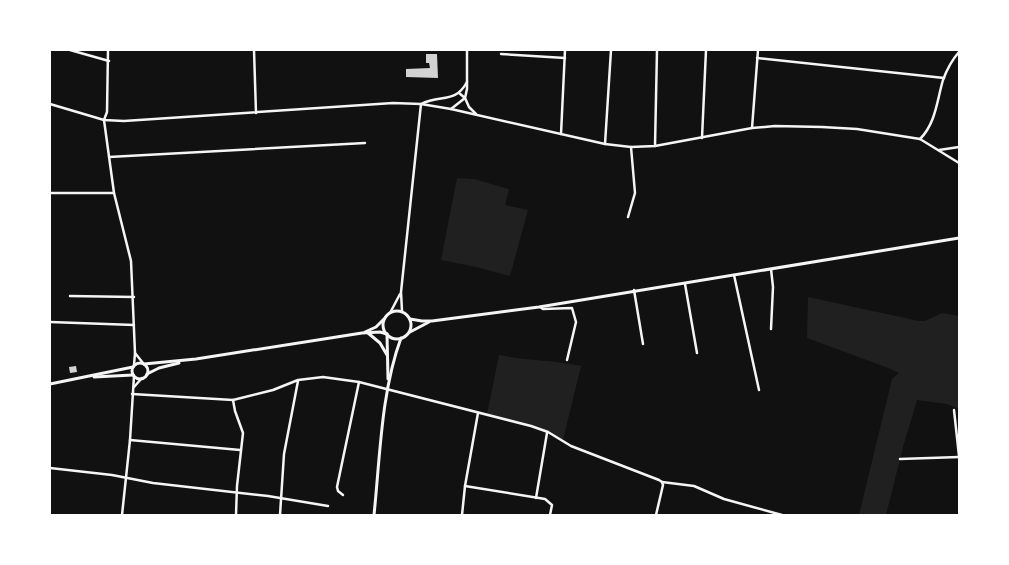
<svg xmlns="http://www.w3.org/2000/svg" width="1009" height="565" viewBox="0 0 1009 565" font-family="'Sofia Sans Condensed',sans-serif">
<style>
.green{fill:#202020}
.building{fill:#d3d3d3}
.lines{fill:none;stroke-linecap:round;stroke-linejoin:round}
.minor{stroke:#f5f5f5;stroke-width:2.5}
.tertiary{stroke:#f5f5f5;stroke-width:3}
.secondary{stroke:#f5f5f5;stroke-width:3}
</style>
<rect width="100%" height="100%" fill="#111"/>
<!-- green -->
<g class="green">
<polygon points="457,178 474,179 509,189 505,205 528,210 510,276 476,267 441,260"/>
<polygon points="808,297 919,321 925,321 942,313 959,316 959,409 947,404 917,400 903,447 886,515 859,515 892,379 899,373 891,369 807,338"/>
<path d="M499,355C527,361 554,360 581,366L563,440L544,430L487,414Z"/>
</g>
<!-- building -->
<g class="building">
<polygon points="426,54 437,54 438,78 406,77 406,69 430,68 429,63 426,63"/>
<polygon points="76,366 77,372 70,373 69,367"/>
</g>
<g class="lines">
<!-- minor -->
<g class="minor">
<polyline points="70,50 109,61"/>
<polyline points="108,50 107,112 104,120 114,193 131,261 135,353 134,365"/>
<polyline points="254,50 256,113"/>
<polyline points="467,50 467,89 465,98 469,107 476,114"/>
<polyline points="501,54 565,58"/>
<polyline points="757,58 944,78"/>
<polyline points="50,104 104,120 124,121 393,103 421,104 451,109 605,144 631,147 655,146 752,128 775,126 822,127 857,129 920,139 959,163"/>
<polyline points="451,109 465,98 459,93"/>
<polyline points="752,128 758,50"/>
<polyline points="561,134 565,50"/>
<polyline points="702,138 706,50"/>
<path d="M920,139C936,123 937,100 943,80C947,69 952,60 959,52"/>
<polyline points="605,144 611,50"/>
<polyline points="655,146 657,50"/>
<polyline points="939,150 959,147"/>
<polyline points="109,157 365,143"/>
<polyline points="50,193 114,193"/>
<polyline points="628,217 635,193 631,147"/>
<polyline points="734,275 759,390"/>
<polyline points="685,284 697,353"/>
<polyline points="634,290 643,344"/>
<polyline points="70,296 134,297"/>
<polyline points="540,307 543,309 572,308 576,322 567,360"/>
<path d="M402,311L401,292L421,104C441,94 455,104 467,82"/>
<polyline points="390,313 400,294"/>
<polyline points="50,322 134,325"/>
<polyline points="771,329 773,287 771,269"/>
<polyline points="135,353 143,363"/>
<polyline points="134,387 142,378"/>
<polyline points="132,394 233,400 273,390 298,380 323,377 359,382 531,426 548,432 571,446 659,480 662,482 663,485 656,515"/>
<polyline points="233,400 235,411 243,433 237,486 236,515"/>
<polyline points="954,410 959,456"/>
<polyline points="130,440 240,450"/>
<polyline points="900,459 959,457"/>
<polyline points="50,468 112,475 153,483 268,496 328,506"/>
<polyline points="662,482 694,486 724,499 782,515"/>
<polyline points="465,486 545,499 552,505 550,515"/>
<polyline points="343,495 338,491 337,487 359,382"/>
<polyline points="536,498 547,433"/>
<polyline points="122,515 130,440 134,376"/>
<polyline points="280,515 284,454 298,381"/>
<polyline points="462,515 465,486 478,413"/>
</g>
<!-- tertiary -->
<g class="tertiary">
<polyline points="368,333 380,343 387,355"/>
<polyline points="387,334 388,379"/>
<path d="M374,515C380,458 381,392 401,338"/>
</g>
<!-- secondary -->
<g class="secondary">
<circle cx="397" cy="325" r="14"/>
<polyline points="410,319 422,321 432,321 539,307 959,238"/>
<polyline points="365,332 376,327 384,319"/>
<polyline points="410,332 429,322"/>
<circle cx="140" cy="371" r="8"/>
<polyline points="144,364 196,359 362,333 380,332 387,334"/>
<polyline points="147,374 159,368 179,363"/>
<polyline points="94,377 133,375"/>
<polyline points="50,384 133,367"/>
</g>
</g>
<!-- border -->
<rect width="1009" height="565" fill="none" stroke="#ffffff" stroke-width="102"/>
</svg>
